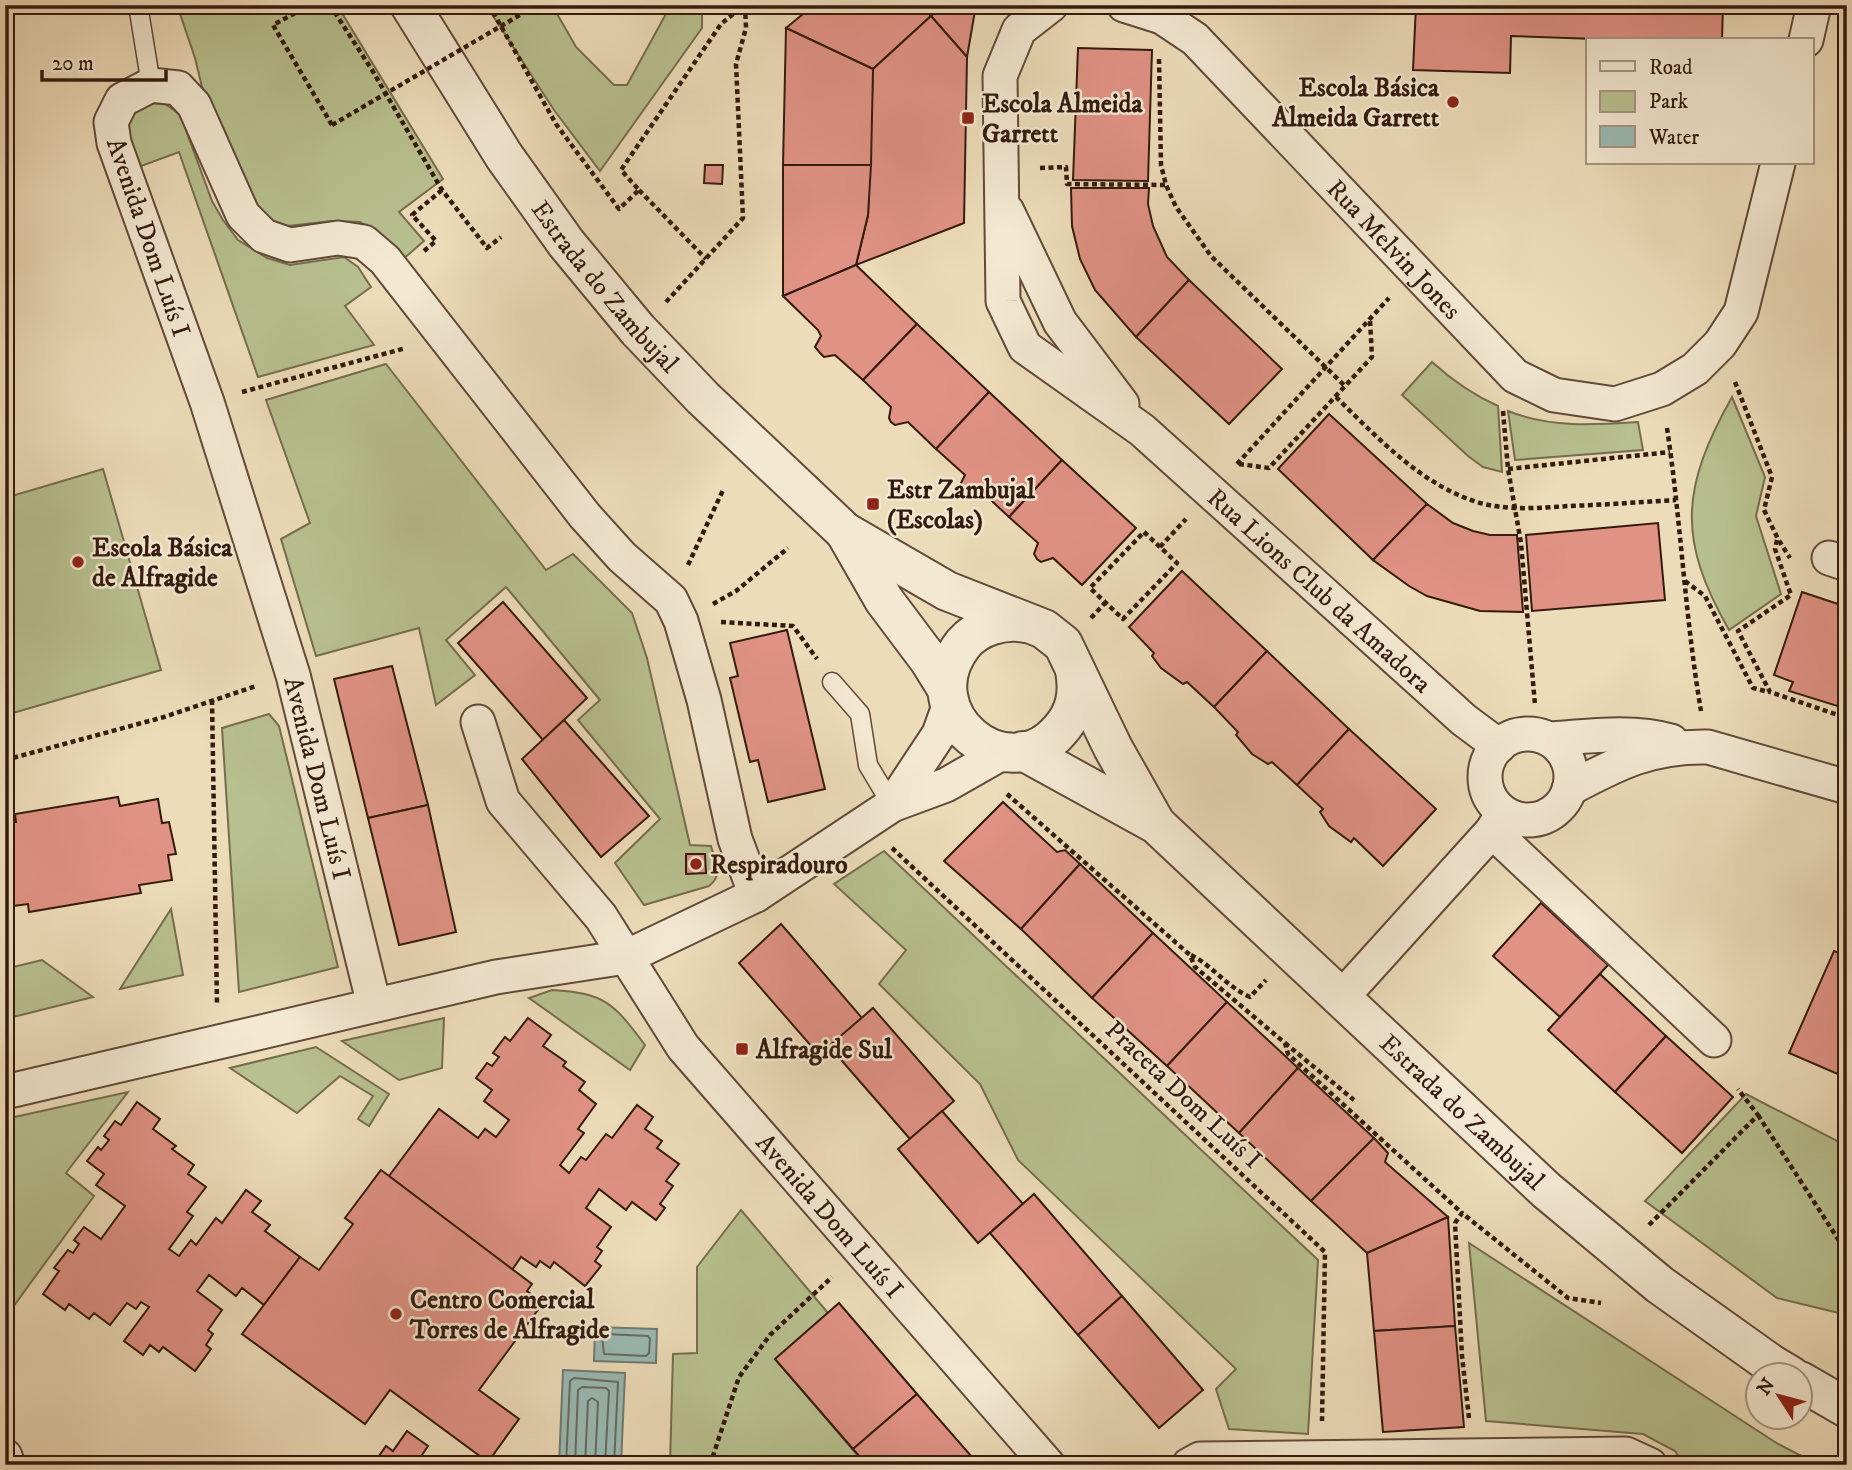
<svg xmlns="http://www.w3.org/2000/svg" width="1852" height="1470" viewBox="0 0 1852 1470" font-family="'IM FELL DW Pica',serif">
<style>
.green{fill:#b8c08f;stroke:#766d4e;stroke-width:2}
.water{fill:#9abab4;stroke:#717a72;stroke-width:2}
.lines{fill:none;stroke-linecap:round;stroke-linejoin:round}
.shore{stroke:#676a61;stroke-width:2}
.building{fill:#e09285;stroke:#341a0e;stroke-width:2}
.service-casing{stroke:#624a39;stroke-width:21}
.minor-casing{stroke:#624a39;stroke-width:37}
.tertiary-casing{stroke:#624a39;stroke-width:42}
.path{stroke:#341a0e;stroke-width:4.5;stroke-dasharray:5 3.5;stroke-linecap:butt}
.service{stroke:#f3e8d2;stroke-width:18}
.minor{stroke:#f3e8d2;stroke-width:33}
.tertiary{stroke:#f3e8d2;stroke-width:38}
.path-bridge{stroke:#341a0e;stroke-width:4.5;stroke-dasharray:5 3.5;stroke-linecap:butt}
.poi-dot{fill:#8f2418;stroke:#f3e8d2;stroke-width:2.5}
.labels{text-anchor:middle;stroke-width:5;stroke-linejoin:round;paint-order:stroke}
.poi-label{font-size:26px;font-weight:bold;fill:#341a0e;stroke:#f3e8d2;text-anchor:start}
.street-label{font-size:26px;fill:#341a0e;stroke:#f3e8d2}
</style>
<rect width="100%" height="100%" fill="#eddcb9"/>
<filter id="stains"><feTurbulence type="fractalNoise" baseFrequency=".00286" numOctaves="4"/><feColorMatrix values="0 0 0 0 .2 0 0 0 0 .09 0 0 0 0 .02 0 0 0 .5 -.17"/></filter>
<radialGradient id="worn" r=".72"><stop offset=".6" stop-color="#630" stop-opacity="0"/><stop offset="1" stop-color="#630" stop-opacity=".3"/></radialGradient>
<!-- green -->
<g class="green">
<polygon points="177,5 337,5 443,179 399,212 424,241 402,260 384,237 360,222 332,221 279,227 257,215 202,87 195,58"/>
<polygon points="486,5 552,5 576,47 614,85 627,85 667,12 702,11 702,28 600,171 554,110"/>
<polygon points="146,103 165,104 180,114 212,201 223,220 238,240 267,258 290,265 344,257 358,267 371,287 345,306 374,345 258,377 179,152 136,168 126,124 132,113"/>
<path d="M1432,362C1452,380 1473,395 1498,406L1502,472L1483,467L1468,456L1402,395Z"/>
<path d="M386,364L546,570L573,554L632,613L647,658L690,845L711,846C715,861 724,875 709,886L644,905L615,863L660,819L578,720L600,700L506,587L446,640L475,675L436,705L419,628L316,656L281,539L310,523L266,400Z"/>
<path d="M1732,397L1765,477L1756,516L1781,594L1729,630C1677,539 1681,488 1732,397Z"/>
<path d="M1508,411C1550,428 1594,425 1638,422L1643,450L1515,460Z"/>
<polygon points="103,469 161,670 13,713 5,687 5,498"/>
<polygon points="269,714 279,726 338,967 239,992 222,728"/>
<polygon points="884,851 1318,1260 1308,1434 1229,1429 1216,1389 1236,1369 1018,1160 980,1084 879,984 906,950 834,884"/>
<polygon points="171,909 183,975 120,989"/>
<polygon points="42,960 93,997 5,1019 5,969"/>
<path d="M552,990C606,993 614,1004 645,1045L630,1070L529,998Z"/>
<polygon points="444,1018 442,1068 399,1080 342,1041"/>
<polygon points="316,1047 389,1094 369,1126 358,1119 373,1096 340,1076 297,1113 230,1068"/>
<polygon points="128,1092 66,1173 94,1196 13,1307 5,1301 5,1121 10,1118"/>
<polygon points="1746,1094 1847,1146 1847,1315 1777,1298 1645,1201"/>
<polygon points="741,1210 828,1313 775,1359 866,1465 670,1465 673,1354 697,1353 697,1267"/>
<polygon points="1469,1243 1778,1444 1819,1465 1684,1465 1675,1451 1643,1434 1486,1421"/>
</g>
<!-- water -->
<g class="water">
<polygon points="595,1327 657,1329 656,1363 594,1361"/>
<polygon points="563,1370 625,1373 621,1465 559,1465"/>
</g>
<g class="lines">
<!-- shore -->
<g class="shore">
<polygon points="605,1334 648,1336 650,1339 649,1353 646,1356 604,1354 602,1337"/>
<polyline points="566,1465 570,1381 574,1378 618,1382 614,1465"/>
<polyline points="575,1465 578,1390 582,1387 606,1388 609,1391 605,1465"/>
<polyline points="585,1465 588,1401 592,1398 598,1402 595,1465"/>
</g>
</g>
<!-- building -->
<g class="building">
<polygon points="814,5 922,5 931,16 873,69 786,28"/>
<polygon points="922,5 943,5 931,16"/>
<polygon points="943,5 976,5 967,57 931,16"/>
<polygon points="1416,5 1723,5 1722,40 1625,40 1511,36 1510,73 1413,70"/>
<polygon points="931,16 967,57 964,223 856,265 868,215 873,69"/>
<polygon points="786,28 873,69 871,165 783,165"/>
<polygon points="1078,48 1152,50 1148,181 1073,180"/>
<polygon points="705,165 723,165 722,184 704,183"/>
<polygon points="783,165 871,165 868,215 856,265 783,296"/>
<polygon points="1071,188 1149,188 1148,204 1153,226 1167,257 1189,280 1136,337 1095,290 1080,259 1072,226"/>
<polygon points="856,265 917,324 863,380 835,355 824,357 820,353 815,347 821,336 818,330 783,296"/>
<polygon points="1189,280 1282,369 1229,424 1136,337"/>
<polygon points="917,324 989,392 936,449 908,422 895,425 891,422 889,418 891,407 863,380"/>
<polygon points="989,392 1062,460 1009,517 980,490 970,494 963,488 961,483 965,475 936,449"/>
<polygon points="1329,414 1427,504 1373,560 1278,469"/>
<polygon points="1062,460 1136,528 1082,585 1053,558 1041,562 1037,559 1034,554 1038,543 1009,517"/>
<polygon points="1427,504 1453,523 1473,531 1490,535 1517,535 1523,612 1480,611 1427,596 1409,586 1373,560"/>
<polygon points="1658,523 1665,600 1532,611 1526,535"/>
<polygon points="1182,571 1267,651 1214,707 1187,682 1183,684 1161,668 1152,656 1154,653 1129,627"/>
<polygon points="1802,592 1847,607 1847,709 1789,691 1793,682 1774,675"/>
<polygon points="503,602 587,698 543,740 458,643"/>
<polygon points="787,630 825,789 768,802 758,760 750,762 730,678 738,676 730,643"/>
<polygon points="1267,651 1349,729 1297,785 1272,762 1268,764 1252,754 1236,735 1238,732 1214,707"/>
<polygon points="392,666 428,805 368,818 334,679"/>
<polygon points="564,720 649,816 601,857 522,759"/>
<polygon points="1349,729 1436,809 1383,866 1354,838 1351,842 1329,826 1320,812 1323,809 1297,785"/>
<polygon points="118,797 120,806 158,799 162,823 169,822 176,854 168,855 172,880 139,885 141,893 29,912 28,904 5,907 5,824 16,822 15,814"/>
<polygon points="1003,802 1057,852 1065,850 1080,864 1021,929 944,861"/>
<polygon points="428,805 456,932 399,945 368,818"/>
<polygon points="686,854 705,854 706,873 686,874"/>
<polygon points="1080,864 1153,933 1092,998 1021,929"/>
<polygon points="1541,903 1608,965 1560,1017 1493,956"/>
<polygon points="781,924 862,1018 819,1055 739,963"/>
<polygon points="1153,933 1227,1002 1167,1066 1092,998"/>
<polygon points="1834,951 1847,956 1847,1078 1789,1053"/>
<polygon points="1600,974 1666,1036 1615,1092 1548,1030"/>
<polygon points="1227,1002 1298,1068 1239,1133 1167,1066"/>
<polygon points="873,1008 954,1101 910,1139 829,1046"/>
<polygon points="528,1018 551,1035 543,1046 566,1062 563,1066 585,1082 579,1090 596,1104 578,1129 584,1133 560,1165 569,1173 581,1157 586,1160 606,1134 612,1138 637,1105 653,1117 645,1129 662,1141 657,1148 679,1164 666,1181 673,1186 660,1204 665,1208 656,1220 632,1202 626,1210 599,1189 586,1208 611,1227 597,1247 602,1251 595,1261 601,1266 585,1286 554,1262 550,1268 540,1261 536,1267 521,1257 512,1270 389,1176 439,1109 478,1138 485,1129 496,1137 509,1120 484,1101 492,1090 476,1078 487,1063 492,1066 499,1057 493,1053 505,1037 510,1041"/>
<polygon points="1666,1036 1733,1097 1682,1153 1615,1092"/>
<polygon points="1298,1068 1374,1138 1311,1201 1239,1133"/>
<polygon points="137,1102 160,1119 153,1129 176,1146 172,1149 194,1165 188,1174 206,1187 187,1212 193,1216 169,1249 179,1256 191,1240 196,1245 216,1218 222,1223 246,1190 261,1201 252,1212 270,1225 265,1231 300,1257 264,1305 242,1288 236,1296 209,1275 197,1291 222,1310 208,1330 213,1334 206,1345 211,1349 195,1371 163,1347 159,1352 150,1345 143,1355 124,1341 149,1307 141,1302 136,1309 127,1303 110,1325 94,1313 89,1319 69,1304 65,1310 43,1294 59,1271 54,1268 68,1250 73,1253 79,1244 74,1240 84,1227 101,1239 125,1206 96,1185 104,1174 87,1161 98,1147 101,1150 109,1140 104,1136 115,1121 121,1125"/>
<polygon points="942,1111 1023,1204 978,1243 898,1149"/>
<polygon points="1374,1138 1388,1153 1385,1162 1448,1217 1367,1253 1311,1201"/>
<polygon points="381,1170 532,1284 527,1291 543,1303 479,1390 519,1419 488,1462 390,1390 365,1424 242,1334 300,1257 319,1270 353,1224 345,1218"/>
<polygon points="1034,1194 1122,1296 1078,1335 990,1233"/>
<polygon points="1448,1217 1455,1326 1374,1331 1367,1253"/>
<polygon points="1122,1296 1203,1390 1159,1428 1078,1335"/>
<polygon points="839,1303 917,1394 853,1449 775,1359"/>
<polygon points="1455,1326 1464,1427 1383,1432 1374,1331"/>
<polygon points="917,1394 979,1465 867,1465 853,1449"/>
<polygon points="407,1431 428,1446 422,1455 435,1465 374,1463 386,1446 393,1451"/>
</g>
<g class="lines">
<defs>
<g id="service">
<polyline points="138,5 151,85"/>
<polyline points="832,682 860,714 868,765 892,805"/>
</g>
<g id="minor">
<path id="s1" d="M1051,5L1019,30L1000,76L1003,301L1025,347L1142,430L1464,720L1499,746"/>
<path id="s2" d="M1124,5L1162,17L1195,39L1515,376L1554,395L1615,404L1662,389L1695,369L1720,344L1741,312L1778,163"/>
<polyline points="1806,40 1814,5"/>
<polyline points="1007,211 1060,322 1122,404"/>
<polyline points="1829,558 1847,564"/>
<path id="s3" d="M478,722L503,801L601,917L683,1047L1048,1465"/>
<circle cx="1528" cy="777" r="43"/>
<path d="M1550,739C1590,736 1633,730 1671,741"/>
<path d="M1569,789C1618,763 1650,746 1708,747L1847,787"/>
<polyline points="892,805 939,734 949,706"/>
<polyline points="1492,831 1714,1040"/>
<polyline points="1342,997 1492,831 1503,813"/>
<polyline points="374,1005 293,675 207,402 114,143 111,122 122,100 151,85 178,88 194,105 243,215 264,236 290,245 338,238 364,242 385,260 585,516 622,557 671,600 681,621 704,700 735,839 756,895"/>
<polyline points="5,1092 496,977 626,957 756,895 892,805 946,785 1004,752"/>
<polyline points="5,1456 8,1465"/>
<polyline points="1189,1465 1200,1459 1626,1454 1650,1465"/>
</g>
<g id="tertiary">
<path id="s4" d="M410,5L504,156L566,243L638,330L703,398L845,532L947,591L1044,629L1063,644L1113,748L1156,824"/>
<polyline points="845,532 884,600 929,660 947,689"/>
<path d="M1026,623C1004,619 978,626 963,644C909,713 1007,793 1060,730C1076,712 1079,693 1075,670"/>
<path id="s5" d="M1023,751L1156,824L1546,1190L1660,1285L1771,1364L1791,1376"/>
<polyline points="1800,1381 1847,1408"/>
</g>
</defs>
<!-- service casing -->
<use href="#service" class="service-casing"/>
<!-- minor casing -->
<use href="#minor" class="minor-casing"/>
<!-- tertiary casing -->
<use href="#tertiary" class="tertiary-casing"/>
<!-- path -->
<g class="path">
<polyline points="310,5 273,25 332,125"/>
<polyline points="330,5 372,70 442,190 487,248 501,237"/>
<polyline points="489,5 556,124 619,209 639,190 621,170 721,24 744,5"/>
<polyline points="1159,59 1161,165 1166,185 1176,207 1211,256 1345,386"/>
<polyline points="1040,168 1066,167 1067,184 1166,185"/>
<polyline points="639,190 706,259"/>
<polyline points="424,251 436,241 412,215 442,190"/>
<polyline points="666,302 743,218 736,64 746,28 745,5"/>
<polyline points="1735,382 1772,477 1764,510 1778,539 1790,558"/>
<polyline points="242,392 406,348"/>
<path d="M1336,397C1377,437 1420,484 1477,502C1506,511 1539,508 1568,506C1604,505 1640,502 1676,500"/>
<polyline points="1503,411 1508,469 1521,543 1535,705"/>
<path d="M1667,428C1681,522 1685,617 1701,711"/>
<polyline points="1237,464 1389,298"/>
<polyline points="1239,464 1269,468 1372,357 1370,320"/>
<polyline points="1508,469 1670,452"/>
<polygon points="1144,532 1177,563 1123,619 1090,588"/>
<polyline points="1777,540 1775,549 1791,595 1738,631 1770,692 1847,718"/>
<polyline points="1160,547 1186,519"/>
<polyline points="688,565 724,488"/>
<polyline points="1685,581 1705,596 1753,688 1769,692"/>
<polyline points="713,604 736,591 788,548"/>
<polyline points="1091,618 1105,603"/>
<polyline points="721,622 793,626 817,659"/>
<polyline points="212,700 217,1004"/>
<polyline points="5,760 164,717 256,686"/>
<polyline points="1007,794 1190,955 1195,967 1285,1043 1288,1054 1462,1213"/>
<polyline points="892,848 1325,1252 1322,1421"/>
<path d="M1191,955C1213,966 1227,987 1250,997L1266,980"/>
<polyline points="1285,1043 1354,1100"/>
<polyline points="1758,1115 1847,1253"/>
<polyline points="1649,1225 1758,1115 1738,1089"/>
<polyline points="1469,1418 1462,1356 1455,1223 1462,1213 1568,1298 1601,1303"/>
<polyline points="710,1465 739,1377 770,1335 832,1277"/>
</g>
<!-- service -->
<use href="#service" class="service"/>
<!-- minor -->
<use href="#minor" class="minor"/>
<!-- tertiary -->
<use href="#tertiary" class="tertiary"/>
<!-- path-bridge -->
<polyline class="path-bridge" points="332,125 537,5"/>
</g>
<!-- markers -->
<g class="poi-dot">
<circle cx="1453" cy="102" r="7"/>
<rect x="961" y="111" width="14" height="14" rx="3.5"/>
<rect x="866" y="497" width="14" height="14" rx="3.5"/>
<circle cx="78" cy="562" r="7"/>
<circle cx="696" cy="864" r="7"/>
<rect x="735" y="1042" width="14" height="14" rx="3.5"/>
<circle cx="396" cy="1314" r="7"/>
</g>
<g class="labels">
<!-- poi labels -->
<g class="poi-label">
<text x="1439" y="96" text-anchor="end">Escola Básica<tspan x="1439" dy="30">Almeida Garrett</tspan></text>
<text x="982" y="112">Escola Almeida<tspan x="982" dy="30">Garrett</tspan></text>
<text x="887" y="498">Estr Zambujal<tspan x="887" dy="30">(Escolas)</tspan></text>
<text x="92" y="556">Escola Básica<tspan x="92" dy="30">de Alfragide</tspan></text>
<text x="710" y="873">Respiradouro</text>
<text x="756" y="1058">Alfragide Sul</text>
<text x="410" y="1308">Centro Comercial<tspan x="410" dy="30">Torres de Alfragide</tspan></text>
</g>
<!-- street labels -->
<g class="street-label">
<text transform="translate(149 237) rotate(71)" y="9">Avenida Dom Luís I</text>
<text dy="9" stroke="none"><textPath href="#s2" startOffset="369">Rua Melvin Jones</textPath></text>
<text dy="9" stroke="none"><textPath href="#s4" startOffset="343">Estrada do Zambujal</textPath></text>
<text dy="9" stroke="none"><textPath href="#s1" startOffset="749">Rua Lions Club da Amadora</textPath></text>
<text transform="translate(318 778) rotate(76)" y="9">Avenida Dom Luís I</text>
<text transform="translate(1184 1094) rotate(43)" y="9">Praceta Dom Luís I</text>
<text dy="9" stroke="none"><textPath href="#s5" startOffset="572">Estrada do Zambujal</textPath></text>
<text dy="9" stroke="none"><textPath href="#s3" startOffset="612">Avenida Dom Luís I</textPath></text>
</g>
</g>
<!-- margin -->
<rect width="1852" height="1470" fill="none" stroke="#eddcb9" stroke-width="28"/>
<rect x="7" y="7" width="1838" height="1456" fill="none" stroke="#341a0e" stroke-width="3.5"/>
<rect x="14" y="14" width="1824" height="1442" fill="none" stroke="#341a0e" stroke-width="2"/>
<!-- legend -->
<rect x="1586" y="38" width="228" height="126" fill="#f3e8d2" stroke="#a79684" stroke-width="2"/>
<rect x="1600" y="61" width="35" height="10" fill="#f3e8d2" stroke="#a79684" stroke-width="2"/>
<text x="1649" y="74" font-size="21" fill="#341a0e">Road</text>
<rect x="1600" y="91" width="35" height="21" fill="#b8c08f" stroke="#a79684" stroke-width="2"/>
<text x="1649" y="108" font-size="21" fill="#341a0e">Park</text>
<rect x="1600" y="126" width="35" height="21" fill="#9abab4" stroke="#a79684" stroke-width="2"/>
<text x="1649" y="144" font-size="21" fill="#341a0e">Water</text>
<!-- north arrow -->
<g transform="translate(1779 1396) rotate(306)"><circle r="33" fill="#f3e8d2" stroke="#a79684" stroke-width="2"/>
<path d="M0-5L12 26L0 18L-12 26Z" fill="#8f2418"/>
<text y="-10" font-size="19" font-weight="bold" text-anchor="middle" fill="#341a0e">N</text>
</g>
<!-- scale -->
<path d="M42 70v10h124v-10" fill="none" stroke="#341a0e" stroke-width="3.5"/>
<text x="52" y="70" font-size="21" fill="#341a0e" stroke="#f3e8d2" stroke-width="5" paint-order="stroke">20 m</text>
<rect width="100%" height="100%" filter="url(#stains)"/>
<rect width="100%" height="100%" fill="url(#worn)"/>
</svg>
